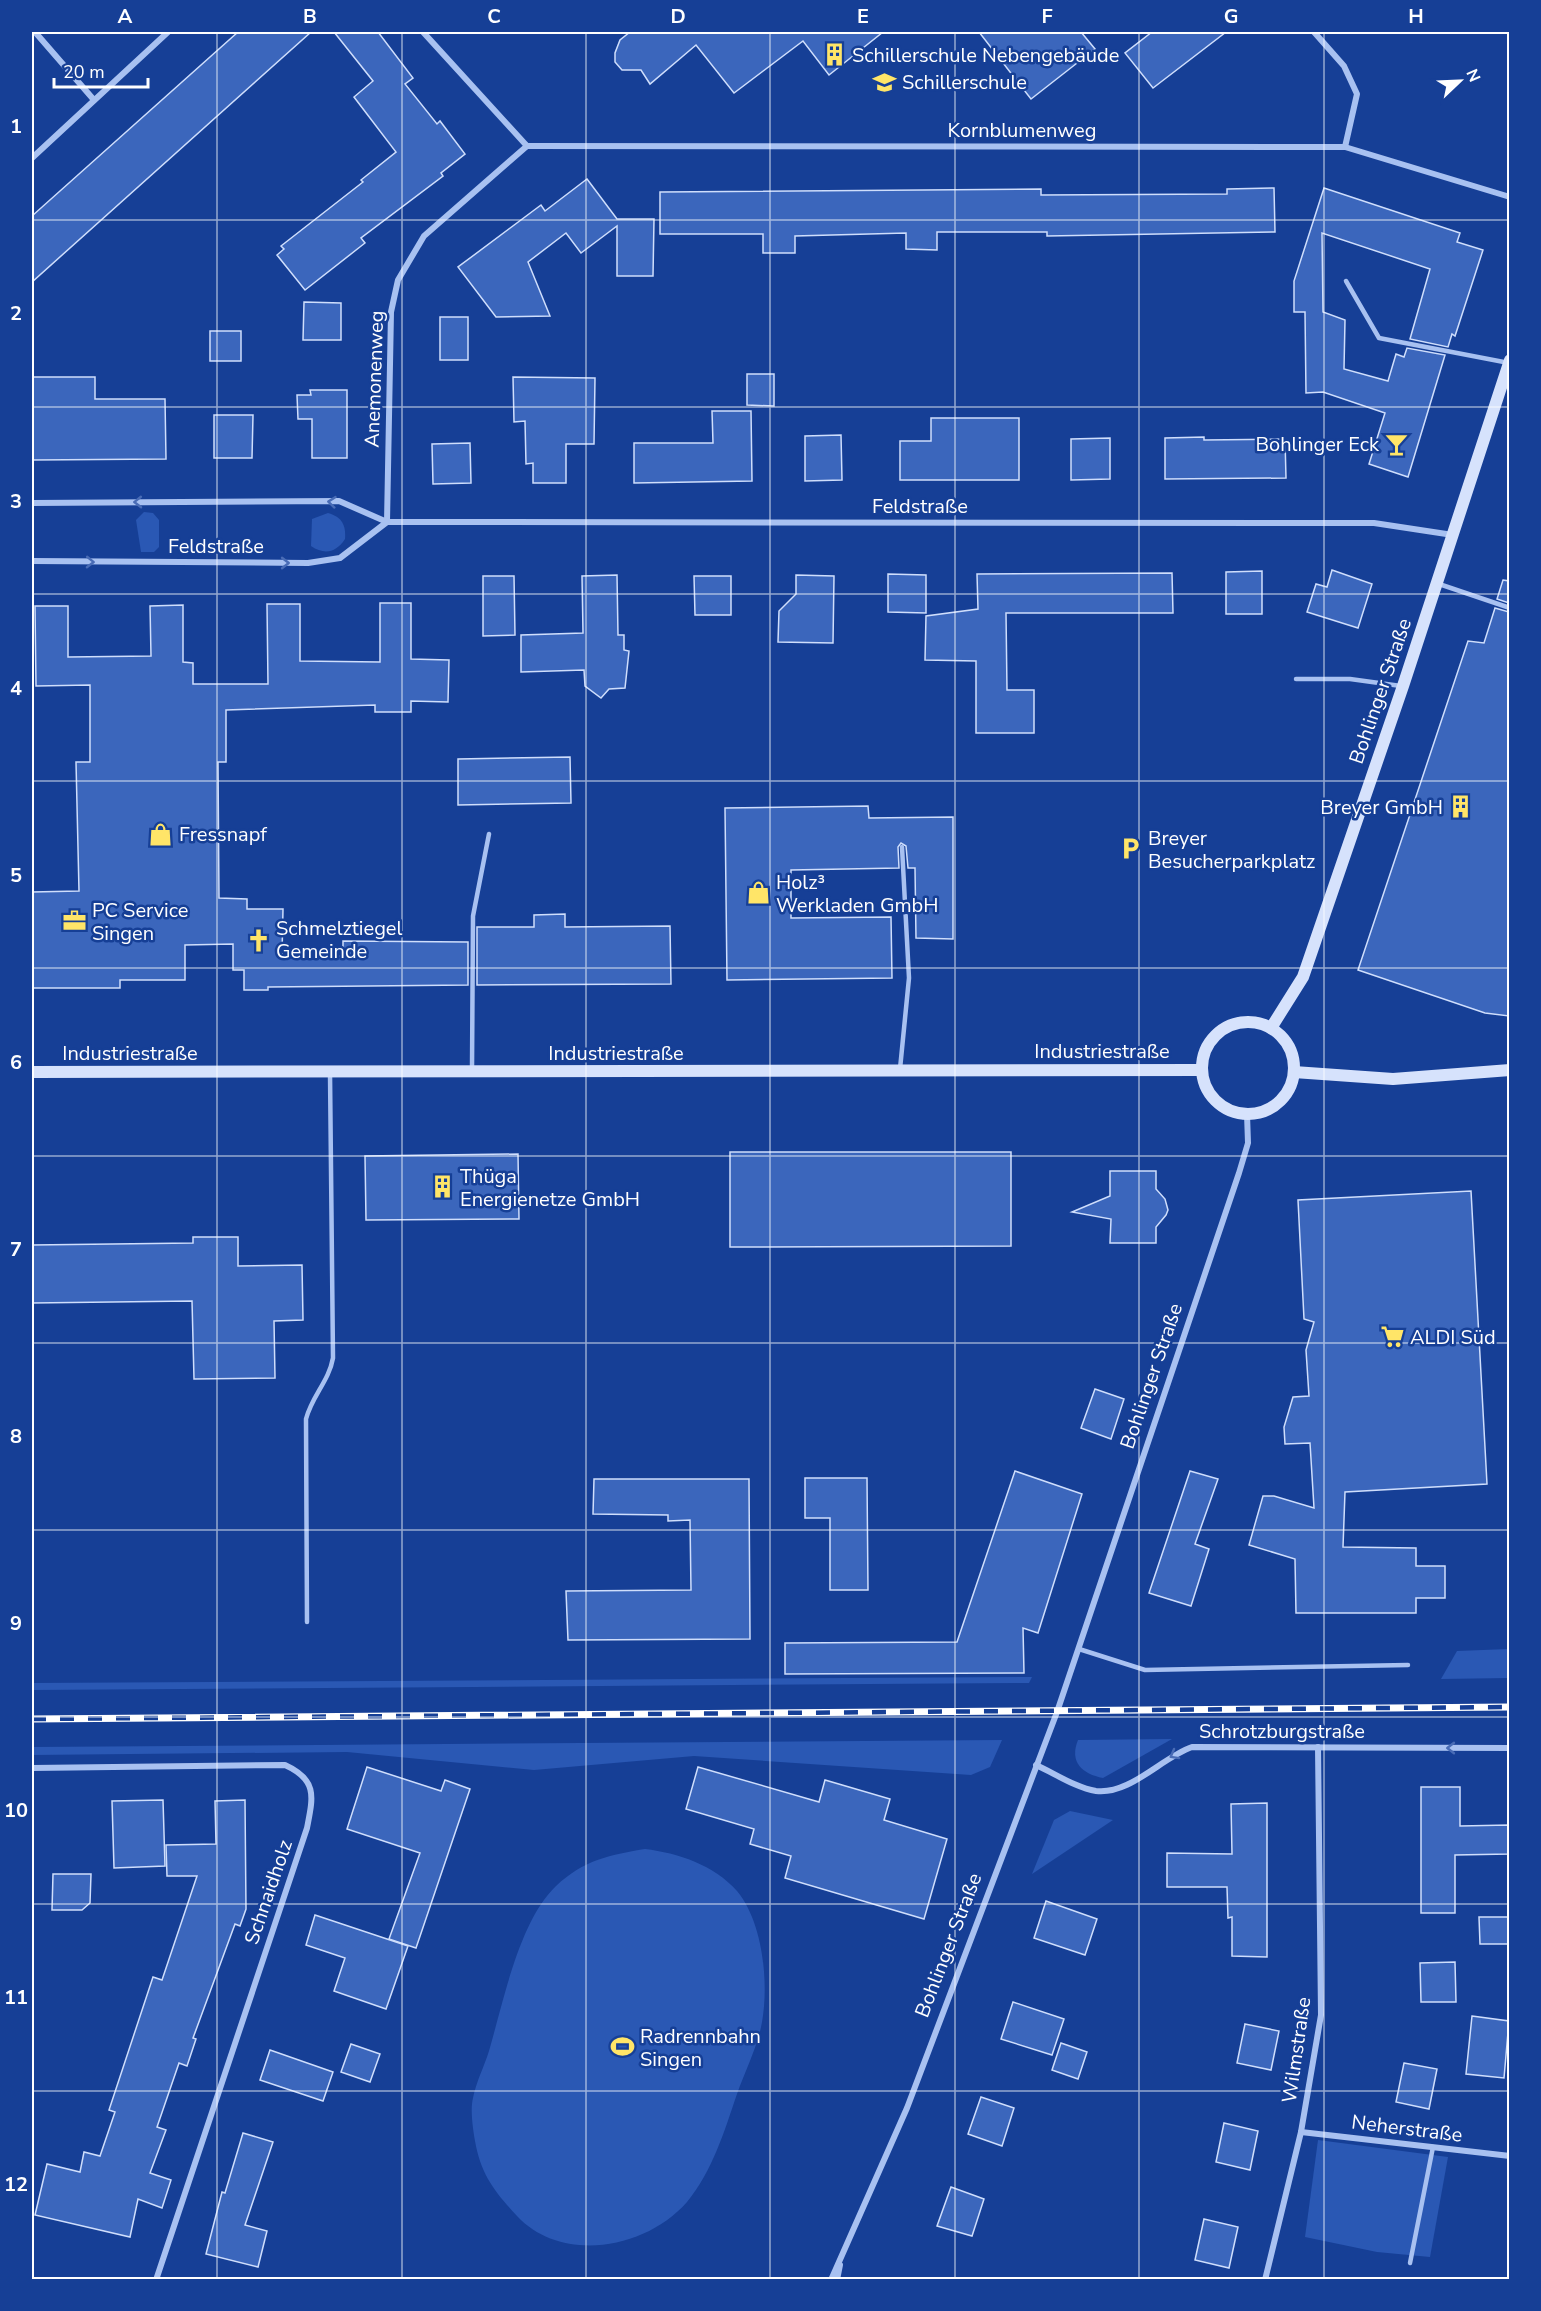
<svg xmlns="http://www.w3.org/2000/svg" width="1541" height="2311" viewBox="0 0 1541 2311" font-family="'Nunito Sans',sans-serif">
<style>
.green{fill:#2a58b4}
.building{fill:#3b66bc;stroke:#cfdefc;stroke-width:1.5}
.lines{fill:none;stroke-linecap:round;stroke-linejoin:round}
.lane{stroke:#a8c1f1;stroke-width:4.5}
.street{stroke:#a8c1f1;stroke-width:6}
.secondary{stroke:#d6e2fc;stroke-width:12}
.rail-casing{stroke:#fff;stroke-width:7}
.rail{stroke:#163f96;stroke-width:4.5;stroke-dasharray:14;stroke-linecap:butt}
.oneway{stroke:#496cb6}
.grid{fill:none;stroke:#fff;stroke-width:1.5;stroke-opacity:0.55}
.labels{text-anchor:middle;stroke-width:5;stroke-linejoin:round;paint-order:stroke}
.poi-label{font-size:20px;fill:#fff;stroke:#163f96;text-anchor:start}
.street-label{font-size:20px;fill:#fff;stroke:#163f96}
.neatline{fill:none;stroke:#fff;stroke-width:2}
.grid-label{font-size:20px;text-anchor:middle;font-weight:bold;fill:#fff}
</style>
<rect width="100%" height="100%" fill="#163f96"/>
<!-- green -->
<g class="green">
<polygon points="144,512 153,513 159,520 159,547 154,552 141,552 136,520"/>
<path d="M328,513C342,517 346,525 345,539C336,553 324,555 311,546L312,519Z"/>
<polygon points="1509,1649 1509,1678 1441,1679 1457,1651"/>
<polygon points="1032,1677 1029,1683 32,1690 32,1683"/>
<path d="M1172,1739L1103,1778C1082,1774 1069,1762 1078,1740Z"/>
<polygon points="1002,1740 990,1767 971,1775 694,1756 534,1770 347,1752 32,1755 32,1747"/>
<polygon points="1070,1811 1113,1820 1032,1874 1054,1820"/>
<path d="M645,1849C678,1853 714,1865 737,1891C763,1922 769,1983 762,2022C758,2046 745,2071 737,2094C724,2132 713,2170 687,2202C646,2249 562,2264 517,2216C495,2192 481,2175 475,2141C473,2129 470,2110 473,2098C476,2082 484,2067 489,2051C503,2003 519,1921 556,1886C584,1860 609,1855 645,1849Z"/>
<polygon points="1318,2140 1448,2157 1430,2257 1377,2252 1305,2237"/>
</g>
<!-- building -->
<g class="building">
<polygon points="238,32 311,32 32,282 32,216"/>
<polygon points="334,32 378,32 413,78 405,84 437,124 440,121 465,154 441,173 443,176 361,238 365,243 305,290 277,255 284,249 281,246 363,182 361,180 396,152 354,97 373,81"/>
<polygon points="630,32 883,32 829,75 803,41 734,93 696,45 650,84 641,70 622,70 615,62 615,53 620,40"/>
<polygon points="979,32 1081,32 1095,49 1031,99"/>
<polygon points="1152,32 1226,32 1153,88 1125,53"/>
<polygon points="587,179 617,219 654,219 653,276 617,276 617,226 581,253 566,233 528,262 550,316 496,317 458,267 541,205 545,211"/>
<polygon points="1274,188 1275,232 1047,236 1047,232 937,232 937,250 906,249 906,233 795,236 795,253 763,253 763,234 660,234 660,192 1041,189 1041,195 1227,194 1227,189"/>
<polygon points="1324,188 1460,233 1457,242 1483,250 1455,336 1452,334 1448,347 1410,339 1430,269 1322,233 1323,312 1345,320 1344,369 1388,381 1396,354 1404,357 1407,348 1445,355 1408,477 1369,464 1385,413 1323,392 1306,393 1305,312 1294,312 1294,281"/>
<polygon points="304,302 341,303 341,340 303,340"/>
<rect x="440" y="317" width="28" height="43"/>
<rect x="210" y="331" width="31" height="30"/>
<polygon points="747,374 774,374 774,406 747,405"/>
<polygon points="32,377 95,377 95,399 165,399 166,459 32,460"/>
<polygon points="513,377 595,378 594,444 566,444 566,483 533,483 533,463 526,464 525,421 514,422"/>
<polygon points="310,390 347,390 347,458 312,458 312,419 298,419 297,395 311,395"/>
<polygon points="712,411 751,411 752,481 634,483 634,443 713,443"/>
<polygon points="214,415 253,415 252,458 214,458"/>
<polygon points="931,418 1019,418 1019,480 900,480 900,441 931,441"/>
<polygon points="841,435 842,480 805,481 805,436"/>
<polygon points="1204,437 1204,440 1285,439 1286,478 1165,479 1165,438"/>
<polygon points="1110,438 1110,479 1071,480 1071,439"/>
<polygon points="470,443 471,483 433,484 432,444"/>
<polygon points="1332,570 1372,584 1358,628 1307,612 1316,584 1327,587"/>
<polygon points="1262,571 1262,614 1226,614 1226,572"/>
<polygon points="1172,573 1173,613 1006,613 1007,690 1034,690 1034,733 976,733 976,661 925,660 926,616 978,609 977,574"/>
<polygon points="888,574 926,575 926,613 888,612"/>
<polygon points="617,575 618,635 624,635 624,650 629,651 625,688 609,689 601,698 585,686 584,670 521,672 521,635 583,633 582,576"/>
<polygon points="796,575 834,576 833,643 778,642 779,611 796,594"/>
<polygon points="483,576 514,576 515,635 483,636"/>
<polygon points="694,576 731,576 731,615 695,615"/>
<polygon points="1503,580 1509,581 1509,603 1497,599"/>
<polygon points="380,603 411,603 411,659 449,660 448,702 411,701 411,712 375,712 375,705 226,710 226,762 218,762 219,898 247,899 247,909 283,909 282,956 343,956 343,941 468,942 468,985 268,987 268,990 244,990 244,970 233,970 233,944 185,945 185,980 120,980 120,988 32,988 32,892 79,891 76,762 90,762 90,685 36,686 35,606 68,606 68,657 151,656 150,606 183,605 183,662 193,663 193,684 268,684 267,604 300,604 300,661 380,662"/>
<polygon points="1495,608 1509,612 1509,1016 1485,1013 1358,970 1468,641 1484,643"/>
<polygon points="570,757 571,803 458,805 458,759"/>
<polygon points="868,806 869,818 953,817 953,939 916,938 915,868 908,868 906,846 901,843 898,847 899,868 791,870 791,918 891,917 892,978 727,980 725,808"/>
<polygon points="565,914 565,927 670,926 671,984 477,985 477,927 534,927 534,915"/>
<polygon points="730,1152 1011,1152 1011,1246 730,1247"/>
<polygon points="518,1154 519,1219 366,1220 365,1156"/>
<polygon points="1110,1171 1156,1171 1156,1189 1165,1199 1168,1210 1166,1215 1156,1227 1156,1243 1110,1243 1111,1219 1072,1212 1110,1196"/>
<polygon points="1471,1191 1487,1484 1345,1492 1343,1547 1416,1548 1416,1566 1445,1566 1445,1598 1416,1598 1416,1613 1296,1613 1295,1559 1249,1545 1263,1496 1274,1496 1314,1508 1310,1443 1285,1444 1284,1427 1293,1397 1309,1396 1306,1350 1314,1322 1304,1319 1298,1200"/>
<polygon points="193,1237 238,1237 238,1266 302,1265 303,1320 274,1321 275,1378 194,1379 192,1301 32,1303 32,1245 193,1243"/>
<polygon points="1095,1389 1124,1399 1111,1439 1081,1428"/>
<polygon points="1015,1471 1082,1494 1038,1633 1023,1628 1024,1673 785,1674 785,1643 957,1642"/>
<polygon points="1190,1471 1218,1479 1195,1544 1209,1549 1191,1606 1149,1593"/>
<polygon points="805,1478 867,1478 868,1590 830,1590 830,1518 805,1518"/>
<polygon points="594,1479 749,1479 750,1639 568,1640 566,1591 691,1590 690,1520 668,1521 668,1515 593,1514"/>
<polygon points="367,1767 441,1791 445,1780 470,1789 416,1948 389,1939 420,1853 347,1829"/>
<polygon points="698,1767 819,1802 825,1780 890,1799 884,1820 947,1839 924,1919 785,1878 791,1856 750,1844 754,1829 686,1809"/>
<polygon points="1421,1787 1460,1787 1460,1826 1509,1825 1509,1854 1455,1855 1455,1913 1421,1913"/>
<polygon points="163,1800 165,1866 114,1868 112,1801"/>
<polygon points="245,1800 246,1909 240,1926 235,1924 193,2038 196,2039 187,2066 179,2063 157,2127 166,2130 150,2173 171,2180 162,2208 138,2199 130,2237 35,2215 47,2164 80,2172 84,2152 100,2156 115,2112 109,2110 153,1977 162,1980 197,1876 167,1876 166,1845 216,1844 215,1801"/>
<polygon points="1267,1803 1267,1957 1232,1956 1232,1917 1228,1918 1227,1887 1167,1887 1167,1853 1232,1854 1231,1804"/>
<polygon points="53,1874 91,1874 90,1903 82,1910 52,1910"/>
<polygon points="1046,1901 1097,1919 1085,1955 1034,1938"/>
<polygon points="315,1915 408,1946 386,2009 334,1991 345,1958 306,1945"/>
<polygon points="1479,1917 1509,1917 1509,1944 1480,1944"/>
<polygon points="1455,1962 1456,2002 1421,2002 1420,1963"/>
<polygon points="1013,2002 1064,2019 1052,2055 1001,2039"/>
<polygon points="1472,2016 1509,2021 1504,2078 1466,2074"/>
<polygon points="1245,2024 1279,2031 1271,2070 1237,2063"/>
<polygon points="1061,2043 1087,2052 1078,2079 1052,2070"/>
<polygon points="351,2044 380,2054 370,2082 341,2072"/>
<polygon points="270,2050 333,2072 323,2101 260,2080"/>
<polygon points="1404,2063 1437,2069 1429,2109 1396,2102"/>
<polygon points="981,2097 1014,2108 1002,2146 968,2134"/>
<polygon points="1224,2123 1258,2131 1250,2170 1216,2162"/>
<polygon points="243,2133 273,2142 245,2225 267,2231 258,2267 206,2254 222,2192 225,2193"/>
<polygon points="951,2187 984,2199 972,2236 937,2226"/>
<polygon points="1204,2219 1238,2227 1229,2268 1195,2260"/>
</g>
<g class="lines">
<!-- lane -->
<g class="lane">
<polyline points="1346,281 1379,338 1509,363"/>
<polyline points="1439,584 1510,608"/>
<polyline points="1296,679 1350,679 1401,686"/>
<polyline points="900,1069 909,978 902,847"/>
<polyline points="472,1070 473,916 489,834"/>
<path d="M307,1622L306,1419C312,1396 329,1381 333,1358L330,1073"/>
<polyline points="1079,1649 1145,1670 1408,1665"/>
<polyline points="1410,2263 1433,2147"/>
</g>
<!-- street -->
<g class="street">
<polyline points="35,32 94,100"/>
<polyline points="423,32 527,146"/>
<polyline points="1314,32 1344,66 1357,94 1345,147"/>
<polyline points="527,146 1345,147 1510,197"/>
<polyline points="32,158 168,32"/>
<polyline points="32,503 339,501 387,522 1374,523 1453,535"/>
<polyline points="387,522 391,312 398,280 424,236 527,146"/>
<polyline points="32,561 308,563 340,558 387,522"/>
<path d="M1036,1765C1054,1773 1076,1788 1096,1791C1130,1795 1161,1758 1192,1747L1510,1748"/>
<path d="M32,1768L285,1765C318,1780 313,1797 307,1828L156,2280"/>
<polyline points="1301,2132 1510,2156"/>
<polyline points="831,2280 907,2108 1057,1712 1239,1173 1248,1143 1247,1114"/>
<polyline points="837,2280 840,2265"/>
<polyline points="1265,2280 1301,2132 1321,2015 1318,1747"/>
</g>
<!-- secondary -->
<g class="secondary">
<circle cx="1248" cy="1068" r="46"/>
<polyline points="1271,1028 1303,977 1403,686 1510,360"/>
<polyline points="32,1072 1201,1070"/>
<polyline points="1294,1072 1393,1079 1510,1070"/>
</g>
<defs>
<polyline id="rail" points="32,1719 1510,1707"/>
</defs>
<!-- rail casing -->
<use href="#rail" class="rail-casing"/>
<!-- rail -->
<use href="#rail" class="rail"/>
</g>
<!-- one-way arrows -->
<defs><path id="oneway-chevron" d="M-2-3.5L2.5 0L-2 3.5" fill="none" stroke-width="1.6" stroke-linecap="round" stroke-linejoin="round" transform="scale(1.5)"/></defs>
<g class="oneway">
<use href="#oneway-chevron" transform="translate(138 502) rotate(179)"/>
<use href="#oneway-chevron" transform="translate(332 502) rotate(-174)"/>
<use href="#oneway-chevron" transform="translate(90 562) rotate(1)"/>
<use href="#oneway-chevron" transform="translate(285 563)"/>
<use href="#oneway-chevron" transform="translate(1451 1748) rotate(-180)"/>
<use href="#oneway-chevron" transform="translate(1174 1755) rotate(151)"/>
</g>
<!-- grid -->
<path class="grid" d="M217,32V2280M402,32V2280M586,32V2280M770,32V2280M955,32V2280M1139,32V2280M1324,32V2280M32,220H1510M32,407H1510M32,594H1510M32,781H1510M32,968H1510M32,1156H1510M32,1343H1510M32,1530H1510M32,1717H1510M32,1904H1510M32,2091H1510"/>
<!-- icons -->
<defs>
<symbol id="building-bare" viewBox="-9 -9 18 18"><path d="M-4-6H4V6H1V3H-1V6H-4ZM-2.5-4.3h1.7v1.8h-1.7ZM.8-4.3h1.7v1.8H.8ZM-2.5-1h1.7V.8h-1.7ZM.8-1h1.7V.8H.8Z" fill="#ffe568" stroke="#163f96" stroke-width="2.5" paint-order="stroke"/></symbol>
<symbol id="school-bare" viewBox="-9 -9 18 18"><path d="M0-5L7-2L0 1L-7-2ZM-4 1L0 2.5L4 1V4Q0 6-4 4Z" fill="#ffe568" stroke="#163f96" stroke-width="2.5" paint-order="stroke"/></symbol>
<symbol id="bar-bare" viewBox="-9 -9 18 18"><path d="M-6-5H6L.8 .8V4.5H3.5V6h-7V4.5H-.8V.8Z" fill="#ffe568" stroke="#163f96" stroke-width="2.5" paint-order="stroke"/></symbol>
<symbol id="shop-bare" viewBox="-9 -9 18 18"><path d="M-5-2.5h2.3a2.7 3.5 0 0 1 5.4 0H5L5.5 6h-11ZM-1.5-2.5h3a1.5 2.3 0 0 0-3 0Z" fill="#ffe568" stroke="#163f96" stroke-width="2.5" paint-order="stroke"/></symbol>
<symbol id="parking-bare" viewBox="-9 -9 18 18"><path d="M-3.5-5.5H1a3.5 3.5 0 0 1 0 7H-1V5.5H-3.5ZM-1-3.4V-.6H.8a1.4 1.4 0 0 0 0-2.8Z" fill="#ffe568" stroke="#163f96" stroke-width="2.5" paint-order="stroke"/></symbol>
<symbol id="office-bare" viewBox="-9 -9 18 18"><path d="M-6-3h4V-5.5h4V-3h4V5H-6ZM-1-4.5V-3h2v-1.5ZM-6 0V1H6V0Z" fill="#ffe568" stroke="#163f96" stroke-width="2.5" paint-order="stroke"/></symbol>
<symbol id="church-bare" viewBox="-9 -9 18 18"><path d="M-1.2-6h2.4v3.5h3.3v2.4h-3.3V6h-2.4V-.1h-3.3v-2.4h3.3Z" fill="#ffe568" stroke="#163f96" stroke-width="2.5" paint-order="stroke"/></symbol>
<symbol id="supermarket-bare" viewBox="-9 -9 18 18"><path d="M-6-5.5h2.5l.6 2H6L4.5 2H-2.5L-4.4-4H-6ZM-1.5 3.2a1.3 1.3 0 1 0 .1 0ZM3 3.2a1.3 1.3 0 1 0 .1 0Z" fill="#ffe568" stroke="#163f96" stroke-width="2.5" paint-order="stroke"/></symbol>
<symbol id="stadium-bare" viewBox="-9 -9 18 18"><path d="M0-5a6.5 5 0 1 0 0 10a6.5 5 0 1 0 0-10ZM-3.5-1.8h7v3.6h-7Z" fill="#ffe568" stroke="#163f96" stroke-width="2.5" paint-order="stroke"/></symbol>
</defs>
<g fill-rule="evenodd">
<use href="#building-bare" x="818" y="38" width="33" height="33"/>
<use href="#school-bare" x="868" y="66" width="33" height="33"/>
<use href="#bar-bare" x="1380" y="428" width="33" height="33"/>
<use href="#building-bare" x="1444" y="790" width="33" height="33"/>
<use href="#shop-bare" x="144" y="818" width="33" height="33"/>
<use href="#parking-bare" x="1114" y="832" width="33" height="33"/>
<use href="#shop-bare" x="742" y="876" width="33" height="33"/>
<use href="#office-bare" x="58" y="904" width="33" height="33"/>
<use href="#church-bare" x="242" y="924" width="33" height="33"/>
<use href="#building-bare" x="426" y="1170" width="33" height="33"/>
<use href="#supermarket-bare" x="1376" y="1320" width="33" height="33"/>
<use href="#stadium-bare" x="606" y="2030" width="33" height="33"/>
</g>
<g class="labels">
<!-- poi labels -->
<g class="poi-label">
<text x="852" y="62">Schillerschule Nebengebäude</text>
<text x="902" y="89">Schillerschule</text>
<text x="1379" y="451" text-anchor="end">Bohlinger Eck</text>
<text x="1443" y="814" text-anchor="end">Breyer GmbH</text>
<text x="179" y="841">Fressnapf</text>
<text x="1148" y="845">Breyer<tspan x="1148" dy="23">Besucherparkplatz</tspan></text>
<text x="776" y="889">Holz³<tspan x="776" dy="23">Werkladen GmbH</tspan></text>
<text x="92" y="917">PC Service<tspan x="92" dy="23">Singen</tspan></text>
<text x="276" y="935">Schmelztiegel<tspan x="276" dy="23">Gemeinde</tspan></text>
<text x="460" y="1183">Thüga<tspan x="460" dy="23">Energienetze GmbH</tspan></text>
<text x="1410" y="1344">ALDI Süd</text>
<text x="640" y="2043">Radrennbahn<tspan x="640" dy="23">Singen</tspan></text>
</g>
<!-- street labels -->
<g class="street-label">
<text x="1022" y="137">Kornblumenweg</text>
<text transform="translate(374 379) rotate(-88)" y="7">Anemonenweg</text>
<text x="920" y="513">Feldstraße</text>
<text x="216" y="553">Feldstraße</text>
<text transform="translate(1380 691) rotate(-71)" y="7">Bohlinger Straße</text>
<text x="1102" y="1058">Industriestraße</text>
<text x="130" y="1060">Industriestraße</text>
<text x="616" y="1060">Industriestraße</text>
<text transform="translate(1151 1376) rotate(-71)" y="7">Bohlinger Straße</text>
<text x="1282" y="1738">Schrotzburgstraße</text>
<text transform="translate(268 1892) rotate(-71)" y="7">Schnaidholz</text>
<text transform="translate(948 1945) rotate(-69)" y="7">Bohlinger Straße</text>
<text transform="translate(1296 2050) rotate(-82)" y="7">Wilmstraße</text>
<text transform="translate(1407 2128) rotate(7)" y="7">Neherstraße</text>
</g>
</g>
<!-- border -->
<rect width="1541" height="2311" fill="none" stroke="#163f96" stroke-width="66"/>
<!-- north arrow -->
<g transform="translate(1460 81) rotate(67)" stroke="#163f96" stroke-width="4.5" paint-order="stroke">
<path d="M0-4.5L10 22L0 15L-10 22Z" fill="#ffffff"/>
<text y="-9" font-size="16" font-weight="bold" text-anchor="middle" fill="#ffffff">N</text>
</g>
<!-- scale -->
<path d="M54 78v9h94v-9" fill="none" stroke="#ffffff" stroke-width="3"/>
<text x="63" y="78" font-size="18" fill="#ffffff" stroke="#163f96" stroke-width="4.5" paint-order="stroke">20 m</text>
<rect x="33" y="33" width="1475" height="2245" class="neatline"/>
<g class="grid-label">
<text x="125" y="23">A</text>
<text x="310" y="23">B</text>
<text x="494" y="23">C</text>
<text x="678" y="23">D</text>
<text x="863" y="23">E</text>
<text x="1047" y="23">F</text>
<text x="1231" y="23">G</text>
<text x="1416" y="23">H</text>
<text x="16" y="133">1</text>
<text x="16" y="320">2</text>
<text x="16" y="508">3</text>
<text x="16" y="695">4</text>
<text x="16" y="882">5</text>
<text x="16" y="1069">6</text>
<text x="16" y="1256">7</text>
<text x="16" y="1443">8</text>
<text x="16" y="1630">9</text>
<text x="16" y="1817">10</text>
<text x="16" y="2004">11</text>
<text x="16" y="2191">12</text>
</g>
</svg>
